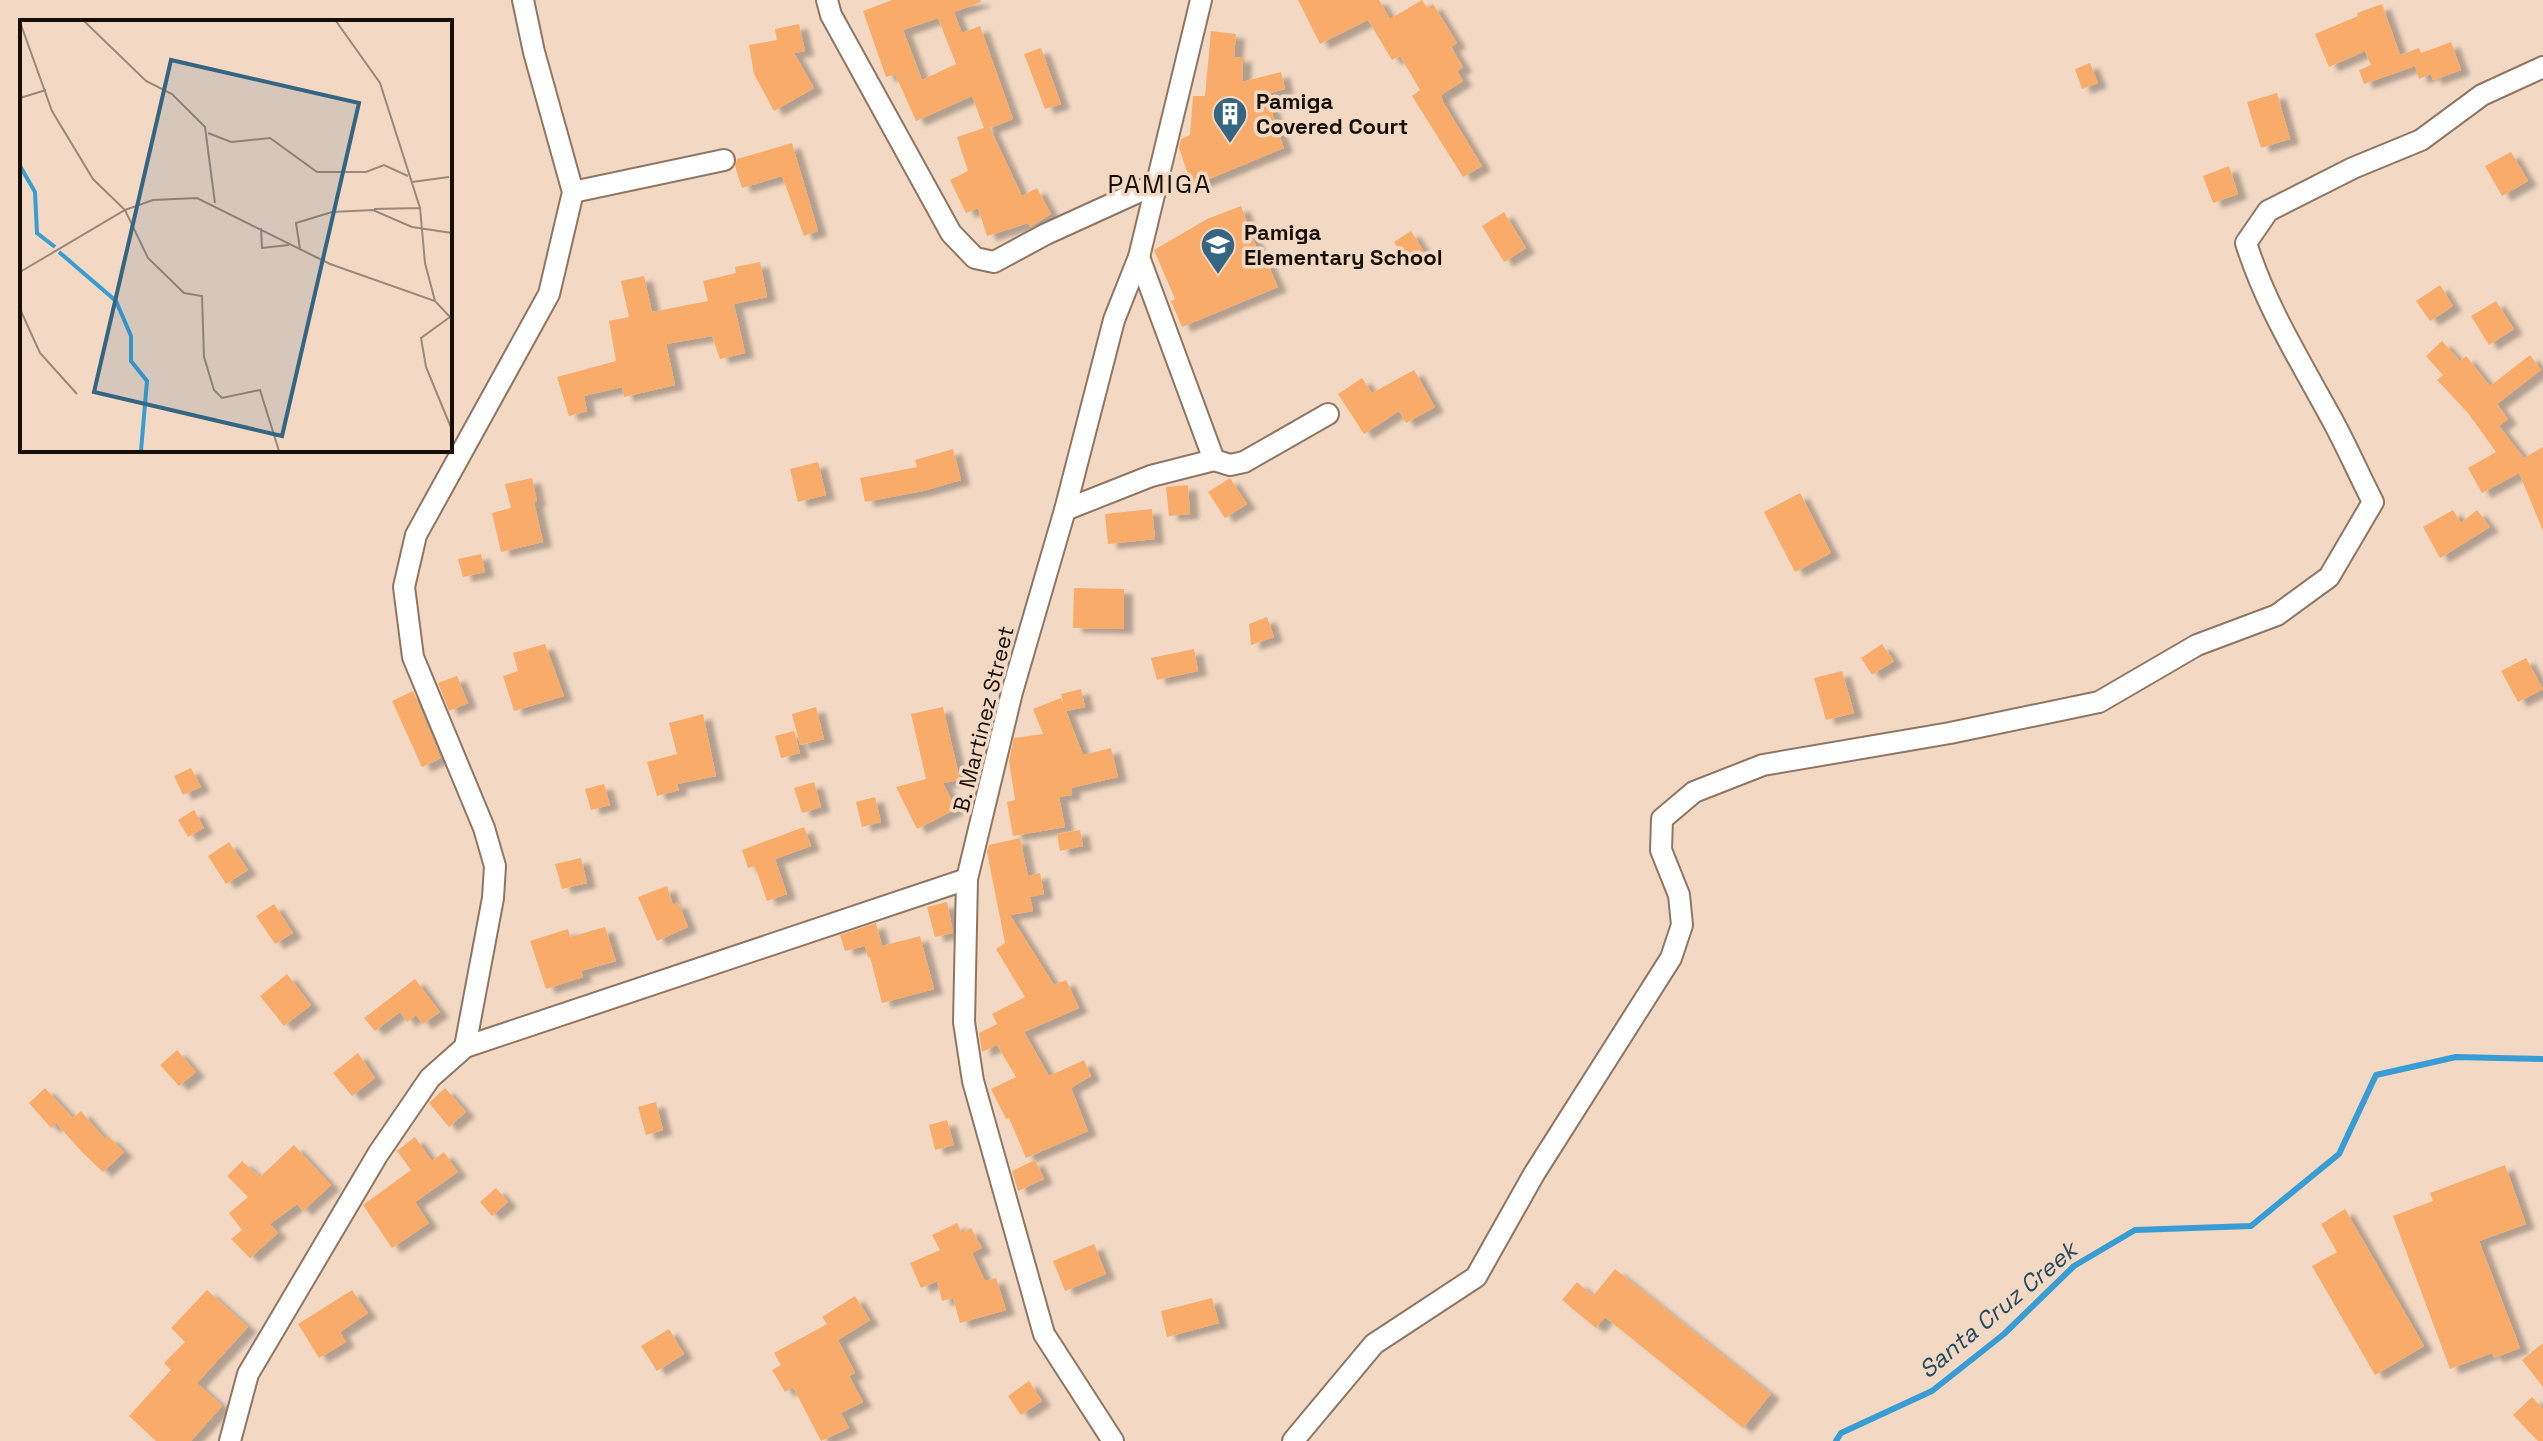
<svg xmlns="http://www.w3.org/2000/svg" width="2543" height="1441" viewBox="0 0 2543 1441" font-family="'Space Grotesk',sans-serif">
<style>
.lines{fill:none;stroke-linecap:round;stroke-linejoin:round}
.stream{stroke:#389dd5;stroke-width:6}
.building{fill:#f9ac69;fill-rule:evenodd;filter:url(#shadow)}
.minor-casing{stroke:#8e7663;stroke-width:24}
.minor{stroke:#fff;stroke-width:20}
.labels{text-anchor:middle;stroke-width:7;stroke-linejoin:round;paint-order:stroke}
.poi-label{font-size:22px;font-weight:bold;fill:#170f07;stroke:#f3d9c3;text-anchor:start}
.street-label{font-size:22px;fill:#170f07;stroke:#f3d9c3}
.water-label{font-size:24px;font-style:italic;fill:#224b63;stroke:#f3d9c3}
.quarter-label{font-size:26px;letter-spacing:2px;fill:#170f07;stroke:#f3d9c3}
.inset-river{fill:none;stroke:#389dd5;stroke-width:4}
.inset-road{fill:none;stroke:#9b8878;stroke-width:2}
.view{fill:#346583;fill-opacity:0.15;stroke:#346583;stroke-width:4}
.inset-edge{fill:none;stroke:#170f07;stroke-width:4}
</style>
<defs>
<filter id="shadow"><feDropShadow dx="9" dy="5" stdDeviation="2" flood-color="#0004"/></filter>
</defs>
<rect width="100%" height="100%" fill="#f3d9c3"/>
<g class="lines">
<!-- stream -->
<polyline class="stream" points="1836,1441 1841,1433 1932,1391 2004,1334 2074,1266 2135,1230 2251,1226 2339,1154 2376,1075 2456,1057 2543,1059"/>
</g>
<!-- building -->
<g class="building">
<path d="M892,0H980L981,2L954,12L962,33L980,26L1013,119L990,128L1022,196L1037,188L1051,214L1030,227L1028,223L987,236L978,208L966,213L950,180L968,171L957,137L984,128L972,96L916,121L895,74L886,77L863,11ZM938,18L956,64L922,80L903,30Z"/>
<polygon points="1298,0 1379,0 1390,19 1422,0 1427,8 1433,4 1457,43 1451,47 1463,67 1457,71 1463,81 1441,95 1443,102 1482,166 1463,177 1412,96 1420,90 1400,56 1392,60 1368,20 1320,44"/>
<polygon points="2382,4 2400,55 2419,48 2421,53 2451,42 2461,70 2433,80 2431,74 2419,79 2415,66 2364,84 2359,70 2371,65 2365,51 2329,67 2315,34 2358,16 2357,13"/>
<polygon points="799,24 805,51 794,53 814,88 774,111 754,74 749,45 777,40 775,29"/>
<polygon points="1211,31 1236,34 1234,57 1243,57 1242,82 1281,72 1285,89 1266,94 1284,148 1192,186 1179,148 1181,139 1190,135 1193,96 1205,96"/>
<polygon points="1041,48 1061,104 1045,109 1024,54"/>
<polygon points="2090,63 2098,83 2082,89 2075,69"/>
<polygon points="2277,93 2290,139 2261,148 2247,102"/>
<polygon points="792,143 818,231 804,236 782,176 742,188 735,166 737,159"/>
<polygon points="2511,152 2528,181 2502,196 2485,166"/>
<polygon points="2229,166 2238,194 2213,203 2203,176"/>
<polygon points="1241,206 1262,262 1266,260 1278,287 1182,327 1171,301 1175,299 1154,250 1207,219"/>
<polygon points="1504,212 1526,248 1504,262 1482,226"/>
<polygon points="1411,231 1425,253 1408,264 1394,242"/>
<polygon points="760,262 767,297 734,304 745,353 720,359 712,336 666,344 675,385 624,397 622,387 584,396 587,411 569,416 557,377 616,361 609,321 629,317 621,281 644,276 652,312 708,301 703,281 736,273 735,267"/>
<polygon points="2440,285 2453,306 2430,321 2416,301"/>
<polygon points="2496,301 2514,329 2489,345 2471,316"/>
<polygon points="2442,341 2460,361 2466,356 2490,386 2530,355 2541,370 2497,404 2508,419 2499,426 2524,458 2543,447 2543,531 2519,473 2482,493 2468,468 2496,452 2468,413 2437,380 2443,375 2426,356"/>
<polygon points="1414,370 1435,407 1406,423 1399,411 1364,434 1338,394 1362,378 1372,393"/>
<polygon points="953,449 961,480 923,491 865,502 860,478 917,467 915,460"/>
<polygon points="818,462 826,495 798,502 790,469"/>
<polygon points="532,478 537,501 534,502 543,542 501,552 492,513 511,508 505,484"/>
<polygon points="1230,478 1247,504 1225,518 1208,492"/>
<polygon points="1188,485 1190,514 1169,516 1166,487"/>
<polygon points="1800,493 1831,553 1795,572 1764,512"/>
<polygon points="1152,509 1155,539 1108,544 1105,514"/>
<polygon points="2453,510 2461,523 2477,510 2490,527 2440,558 2423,527"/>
<polygon points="481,554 485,572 463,577 458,559"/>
<polygon points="1074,588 1124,589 1124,629 1073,628"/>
<polygon points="1267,617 1274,637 1251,645 1249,624"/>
<polygon points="545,644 564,696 514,711 503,676 518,671 513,653"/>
<polygon points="1882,644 1894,661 1872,675 1861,658"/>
<polygon points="1194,649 1198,671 1157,680 1151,658"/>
<polygon points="2526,658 2543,689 2518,702 2501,671"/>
<polygon points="1842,671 1854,713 1826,720 1814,678"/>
<polygon points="457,676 468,703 449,711 438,683"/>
<polygon points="1081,689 1085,707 1066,711 1083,755 1111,748 1118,777 1071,788 1072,795 1059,797 1065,827 1013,836 1007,802 1015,800 1009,761 1014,738 1043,734 1033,709 1061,698 1064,705 1061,694"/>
<polygon points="413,691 441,758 422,767 392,701"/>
<polygon points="816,707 824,739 800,745 792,714"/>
<polygon points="943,707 960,780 943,783 956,809 917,829 896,787 926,779 911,714"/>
<polygon points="703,714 716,776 677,784 679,790 657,796 647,762 677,754 669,723"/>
<polygon points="794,731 800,753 781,758 775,736"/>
<polygon points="191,768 201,787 183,795 174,776"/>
<polygon points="814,782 821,807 802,813 794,788"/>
<polygon points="604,784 610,805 591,810 585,789"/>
<polygon points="875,797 881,822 862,827 856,802"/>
<polygon points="194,810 204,828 188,837 178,820"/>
<polygon points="804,827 811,846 775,859 787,894 767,901 755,866 748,868 742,850"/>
<polygon points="1080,830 1083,846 1060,851 1057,834"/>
<polygon points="1020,838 1028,876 1040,873 1044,894 1030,897 1033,911 1010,915 1054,985 1066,980 1079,1008 1024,1032 1049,1076 1084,1060 1091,1076 1071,1088 1088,1131 1026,1158 1009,1118 1006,1119 991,1089 1016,1077 997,1045 982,1052 979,1033 997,1024 992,1014 1025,997 996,949 1005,943 987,852 989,845"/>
<polygon points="229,842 248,870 226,884 208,856"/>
<polygon points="581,858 587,883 562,889 555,864"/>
<polygon points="667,886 673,905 678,902 688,927 657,941 638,897"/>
<polygon points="947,902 953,933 935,937 927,907"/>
<polygon points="274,904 293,933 275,944 256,916"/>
<polygon points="876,923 882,946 920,936 934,989 882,1003 870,957 868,958 865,946 845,951 840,935"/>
<polygon points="605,927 616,961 581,971 583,977 546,989 530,941 568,929 570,937"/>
<polygon points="287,974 311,1005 284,1026 260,996"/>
<polygon points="415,979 440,1012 423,1024 416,1015 407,1022 400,1012 375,1031 364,1018"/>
<polygon points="177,1050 196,1072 179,1086 160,1065"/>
<polygon points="358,1053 375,1078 352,1096 333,1073"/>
<polygon points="45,1088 73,1118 81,1111 105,1139 108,1136 124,1152 103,1172 83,1153 56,1123 51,1128 29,1103"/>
<polygon points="445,1088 466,1112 449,1127 429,1103"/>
<polygon points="656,1102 663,1130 646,1135 638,1107"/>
<polygon points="947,1120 954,1145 935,1150 929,1125"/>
<polygon points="415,1137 432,1161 444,1152 458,1172 415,1202 429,1223 392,1248 363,1205 411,1170 397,1151"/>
<polygon points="294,1145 331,1185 303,1211 297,1204 270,1224 278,1233 250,1258 231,1239 242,1230 229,1213 248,1197 227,1176 242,1161 260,1177"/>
<polygon points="1035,1160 1044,1179 1018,1191 1012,1171"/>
<polygon points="2505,1165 2526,1224 2479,1241 2520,1348 2494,1358 2492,1353 2450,1369 2393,1216 2433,1201 2430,1193"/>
<polygon points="496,1188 508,1202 492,1216 480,1202"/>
<polygon points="2345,1209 2424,1346 2375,1375 2312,1266 2337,1252 2321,1224"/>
<polygon points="957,1223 962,1233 971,1228 982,1248 972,1253 985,1281 996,1278 1006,1310 960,1323 953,1298 942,1301 937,1281 921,1288 910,1263 940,1250 932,1235"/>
<polygon points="1094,1244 1106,1274 1065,1291 1053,1261"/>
<polygon points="1615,1269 1771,1394 1743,1428 1605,1317 1596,1328 1562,1300 1577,1282 1593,1296"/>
<polygon points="207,1290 248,1327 197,1383 222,1406 191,1441 156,1441 129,1416 171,1370 164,1363 185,1342 171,1328"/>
<polygon points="352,1290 368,1313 340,1332 346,1342 319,1358 298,1324"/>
<polygon points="855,1296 870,1320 838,1340 855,1373 849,1376 863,1402 841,1413 849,1428 821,1441 793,1387 785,1392 772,1370 781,1365 774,1353 827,1324 822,1317"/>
<polygon points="1212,1298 1219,1323 1167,1337 1161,1311"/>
<polygon points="669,1329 684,1354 657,1371 641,1346"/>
<polygon points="2543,1343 2543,1387 2522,1360"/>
<polygon points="1029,1381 1042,1401 1021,1415 1008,1396"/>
<polygon points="2532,1397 2543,1409 2543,1441 2538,1441 2513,1415"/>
</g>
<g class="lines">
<defs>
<g id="minor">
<polyline points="827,0 831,15 951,233 975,258 994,262 1046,234 1158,183"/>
<polyline points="573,192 724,160"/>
<polyline points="1214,460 1230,465 1244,462 1328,414"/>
<polyline points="1065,510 1151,476 1214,460 1139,257"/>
<polyline points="465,1047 493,898 495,866 484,828 413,657 404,587 416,535 549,294 573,192 534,52 523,0"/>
<polyline points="230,1441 248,1374 378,1154 430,1078 465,1047 967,879"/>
<polyline points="1113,1441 1044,1334 973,1081 964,1022 967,879 1012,692 1065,510 1114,320 1139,257 1201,0"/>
<path d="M1293,1441L1374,1344L1476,1277L1534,1174L1671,958L1682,925L1679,895L1661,850L1662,819L1694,792L1763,765L1950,733L2099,702L2197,645L2277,615L2329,577L2373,502C2358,473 2345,442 2329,414C2298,357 2266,306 2246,243L2268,211L2353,168L2421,140L2482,95L2543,67"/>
</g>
</defs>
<!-- minor casing -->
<use href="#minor" class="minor-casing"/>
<!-- minor -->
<use href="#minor" class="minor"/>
</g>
<!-- icons -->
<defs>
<symbol id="building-pin" viewBox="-11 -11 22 30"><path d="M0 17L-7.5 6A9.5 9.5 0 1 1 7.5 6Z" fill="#346583" stroke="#f3d9c3"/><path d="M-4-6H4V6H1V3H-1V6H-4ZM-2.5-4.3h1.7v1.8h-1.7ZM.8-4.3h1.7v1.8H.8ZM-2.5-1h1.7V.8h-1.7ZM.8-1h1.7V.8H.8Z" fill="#fff"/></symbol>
<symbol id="school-pin" viewBox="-11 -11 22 30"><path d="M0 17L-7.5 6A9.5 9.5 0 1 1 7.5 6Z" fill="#346583" stroke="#f3d9c3"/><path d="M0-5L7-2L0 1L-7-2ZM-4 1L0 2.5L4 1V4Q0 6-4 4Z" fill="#fff"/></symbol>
</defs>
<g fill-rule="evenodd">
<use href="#building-pin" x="1210" y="94" width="40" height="54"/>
<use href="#school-pin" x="1198" y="225" width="40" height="54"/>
</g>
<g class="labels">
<!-- poi labels -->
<g class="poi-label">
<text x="1256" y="109">Pamiga<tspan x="1256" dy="25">Covered Court</tspan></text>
<text x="1244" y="240">Pamiga<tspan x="1244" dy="25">Elementary School</tspan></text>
</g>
<!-- street labels -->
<g class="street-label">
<text transform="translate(983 719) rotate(-76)" y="8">B. Martinez Street</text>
</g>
<!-- water labels -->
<g class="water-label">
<text transform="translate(1998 1310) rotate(-40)" y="8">Santa Cruz Creek</text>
</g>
<!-- quarter labels -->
<g class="quarter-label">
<text x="1160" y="193">PAMIGA</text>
</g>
</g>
<!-- overview -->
<g transform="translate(20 20)">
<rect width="432" height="432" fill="#f3d9c3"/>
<path class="inset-river" d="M0,146L15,172L17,213L35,227M39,232L96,281L111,316V341L127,361L121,431"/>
<path class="inset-road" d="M64,1L126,61L152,74L185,107L195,183M316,1L360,63L400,188L405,243L415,281M0,2L32,91L73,159L105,190L128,238L164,273L182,276L184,337L194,370L202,378L240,370L259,431M0,78L26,70M188,113L211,122L250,118L297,152H346L364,145L388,156M392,162L429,157M354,189L400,188M241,208L242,228L269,225M280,229L276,203L312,192L353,190L392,207L432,213M0,252L105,190L133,180L177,178L310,244L415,281L432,299M0,289L20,333L57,374M430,297L401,318L406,347L432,410"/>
<path class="view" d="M151,40L339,83L262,416L74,372Z"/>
<rect width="432" height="432" class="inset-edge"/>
</g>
</svg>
